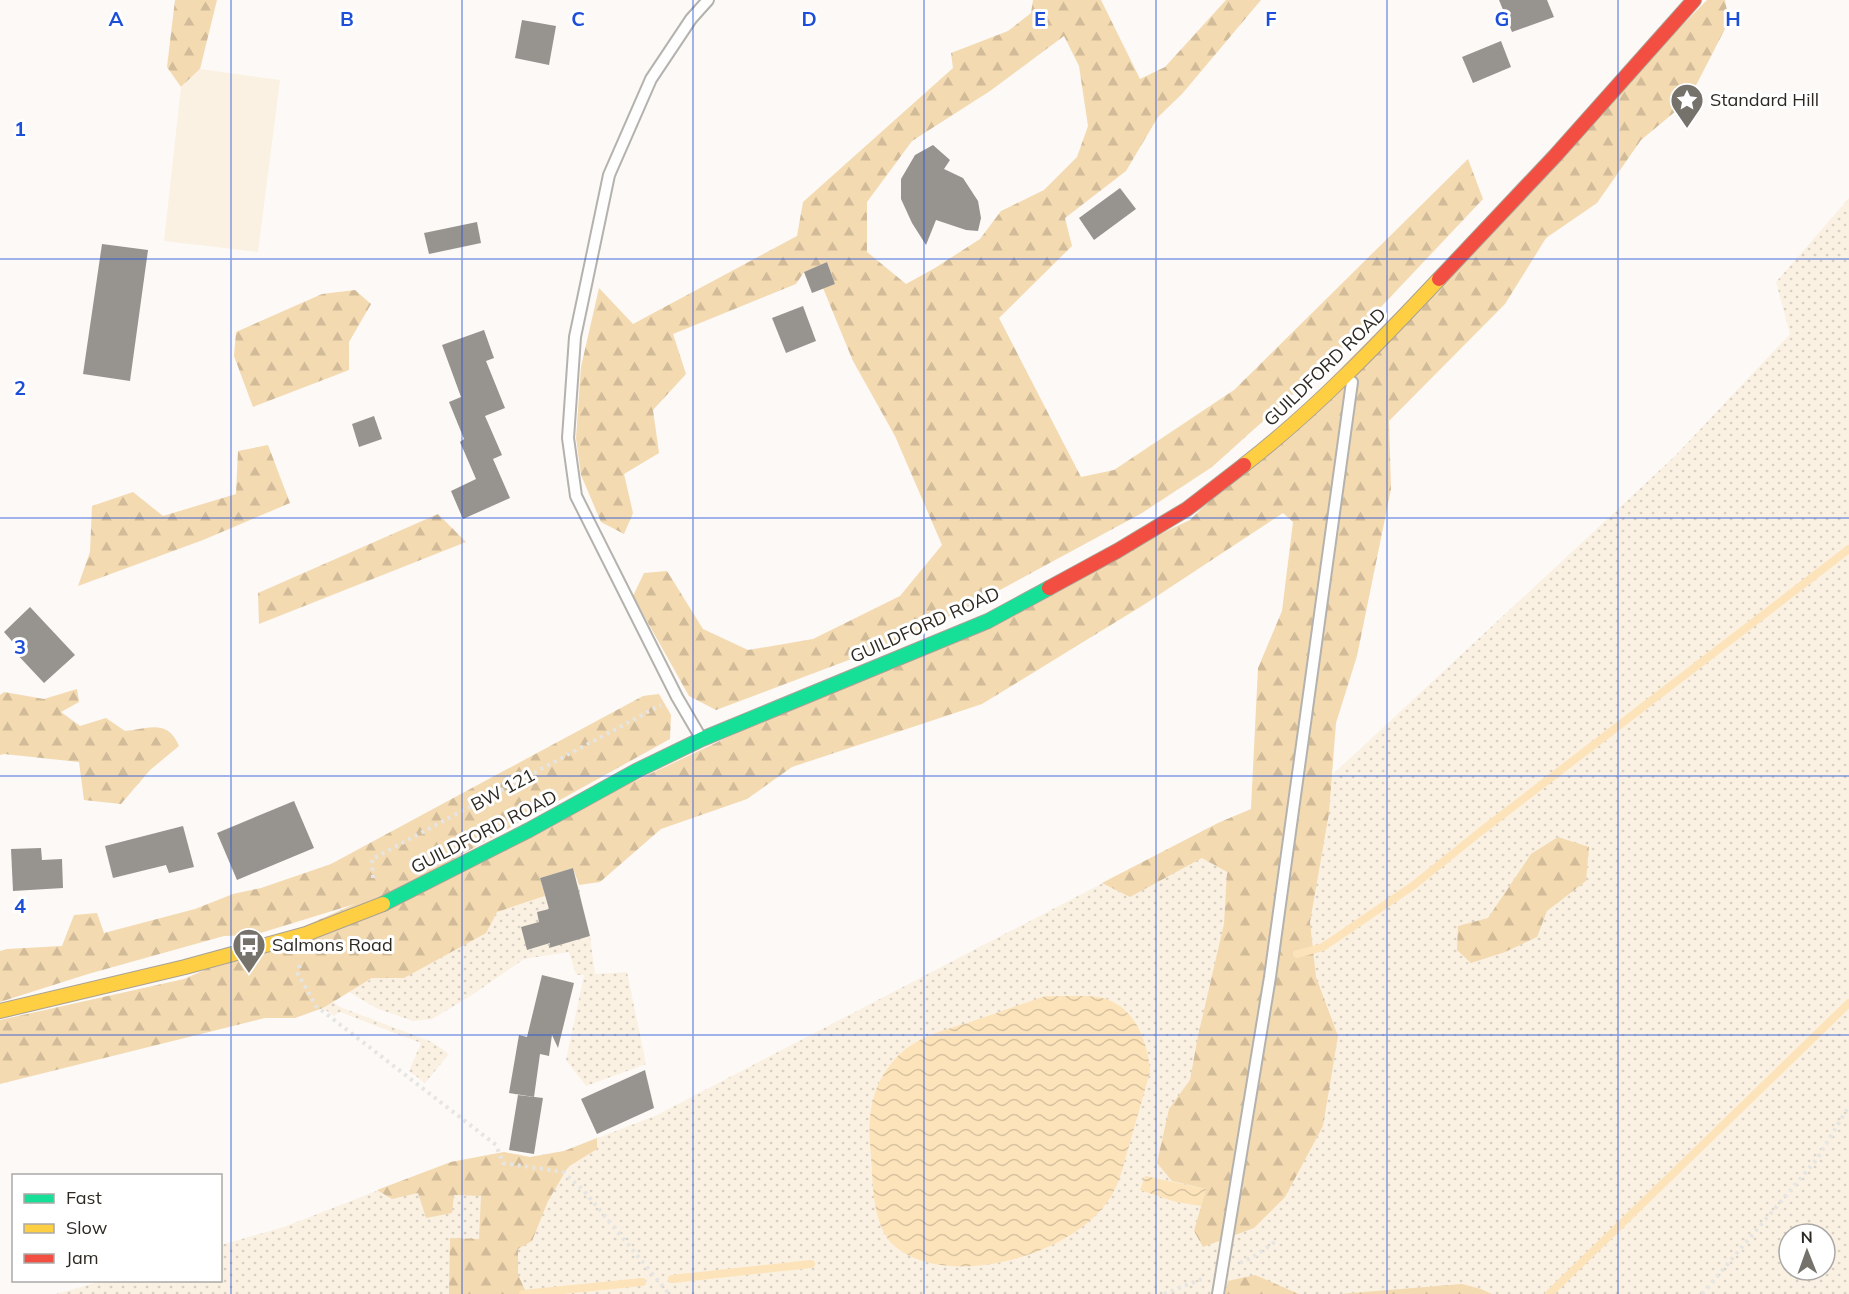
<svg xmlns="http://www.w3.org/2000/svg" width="1849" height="1294" viewBox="0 0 1849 1294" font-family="Mulish,sans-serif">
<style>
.grass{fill:url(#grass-dots);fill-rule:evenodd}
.forest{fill:url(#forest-firs);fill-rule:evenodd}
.pitch{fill:#fbf1e2}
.water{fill:url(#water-waves)}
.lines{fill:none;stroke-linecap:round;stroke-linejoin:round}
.stream{stroke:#fce3ba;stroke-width:8}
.building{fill:#979490}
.lane-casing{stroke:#b4b2ad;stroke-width:14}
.fast-casing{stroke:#a9a296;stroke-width:16}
.slow-casing{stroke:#a9a296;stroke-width:16}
.jam-casing{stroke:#a9a296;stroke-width:16}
.path{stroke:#e5e5e3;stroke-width:4;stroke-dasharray:3 4.5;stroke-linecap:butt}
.lane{stroke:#fffefe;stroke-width:10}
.fast{stroke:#16e098;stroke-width:14}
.slow{stroke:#ffcf43;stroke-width:14}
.jam{stroke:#f24e42;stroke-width:14}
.grid{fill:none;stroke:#1d4ed8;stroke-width:1.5;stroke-opacity:0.55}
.labels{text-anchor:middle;stroke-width:6;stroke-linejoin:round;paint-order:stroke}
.poi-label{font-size:18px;fill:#2d2922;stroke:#fff;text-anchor:start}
.street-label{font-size:18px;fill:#2d2922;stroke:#fff}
.grid-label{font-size:20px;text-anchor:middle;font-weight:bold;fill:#1d4ed8;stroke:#fff;stroke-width:6;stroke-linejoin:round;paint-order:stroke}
</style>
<defs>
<pattern id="grass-dots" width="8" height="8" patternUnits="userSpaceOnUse" patternTransform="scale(1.5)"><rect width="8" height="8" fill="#fbf1e2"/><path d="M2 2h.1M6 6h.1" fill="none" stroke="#d7cfc2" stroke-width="1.8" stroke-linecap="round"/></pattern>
<pattern id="forest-firs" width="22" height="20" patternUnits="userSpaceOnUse" patternTransform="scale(1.5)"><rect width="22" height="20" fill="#f3dab1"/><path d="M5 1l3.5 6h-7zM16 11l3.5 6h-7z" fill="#d1bb98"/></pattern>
<pattern id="water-waves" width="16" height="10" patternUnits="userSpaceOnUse" patternTransform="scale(1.5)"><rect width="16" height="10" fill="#fce3ba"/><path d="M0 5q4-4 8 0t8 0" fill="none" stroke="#d8c3a0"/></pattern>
</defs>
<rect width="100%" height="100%" fill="#fcf9f6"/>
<!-- grass -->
<g class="grass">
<path d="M1849,198V1294H56L102,1281L220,1280L221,1245L284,1227L451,1162L504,1152L530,1157L564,1151L657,1115L1218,823L1331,776L1675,456L1790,334L1776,282ZM1789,1234H1825V1270H1789Z"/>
<polygon points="579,885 582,904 579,939 590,936 595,974 627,972 646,1064 586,1086 566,1060 584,975 576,975 569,952 524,959 469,997 432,1019 413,1021 376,1008 349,992 373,978 404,978 497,912"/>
<polygon points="333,1002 340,1007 432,1042 449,1054 425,1083 409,1071 421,1043 340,1012 334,1016 323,1008"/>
</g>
<!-- forest -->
<g class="forest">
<polygon points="175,0 217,0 200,69 181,87 167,67"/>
<path d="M1033,0H1101L1140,79L1165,67L1226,0H1261L1182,94L1158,117L1126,171L1065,218L1072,246L999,318L1081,477L1114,470L1234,390L1468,159L1483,199L1330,361L1212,467L1142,513L961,611L883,647L716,710L689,696L633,596L644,573L667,571L703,629L748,650L813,639L900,596L942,545L895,436L853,361L823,288L835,284L827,262L804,272L796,284L673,334L686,374L653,410L659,453L624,474L633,513L624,534L601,522L581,475L576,438L581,367L599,288L633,324L797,236L803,202L953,68L951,53L1008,31L1031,13ZM1064,36L1079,66L1088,126L1077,157L1044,190L1001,211L980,239L935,268L906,284L867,252V202L912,141L990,91Z"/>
<polygon points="1707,0 1725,0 1729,21 1688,101 1641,140 1597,203 1546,238 1505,304 1389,421 1391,489 1357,656 1336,723 1329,813 1310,922 1316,977 1338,1036 1323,1126 1285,1197 1254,1228 1203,1247 1194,1231 1206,1189 1172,1181 1157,1163 1169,1109 1190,1080 1198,1036 1224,924 1227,872 1202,858 1130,897 1102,883 1218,823 1251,809 1258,668 1282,611 1293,522 1283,513 1145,604 982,704 792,767 747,799 661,829 600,882 579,885 573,868 540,878 545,896 497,912 486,933 404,978 372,978 323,1008 295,1018 265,1018 0,1084 0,1020 184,979 637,780 1190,520"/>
<polygon points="355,290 371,304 349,342 349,370 253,407 234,356 236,332 322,294"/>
<polygon points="268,445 290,503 203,540 78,586 90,552 92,506 133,492 163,516 236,494 238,451"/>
<polygon points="438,514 466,542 259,624 258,593"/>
<path d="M77,689L79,702L61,712L80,726L106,718L125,731C149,728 168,719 179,746L150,770L121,804L84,800L79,762L4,754L0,755V695L4,692L44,699Z"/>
<polygon points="659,694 671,715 670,739 394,892 254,935 224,936 88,974 0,1002 0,951 7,949 62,946 74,915 97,913 104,933 195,909 233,894 261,888 331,864 643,696"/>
<polygon points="1558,837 1589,847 1586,881 1547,911 1537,937 1505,952 1471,963 1457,950 1458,926 1488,918 1531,854"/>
<polygon points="597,1138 597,1149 568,1167 548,1201 532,1241 518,1249 518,1275 527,1294 449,1294 450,1238 479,1239 481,1196 454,1195 452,1213 426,1218 418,1193 392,1199 377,1190 451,1162 504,1152 530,1157 564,1151"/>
<polygon points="1255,1275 1299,1294 1225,1294 1228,1281"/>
<polygon points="1462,1284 1481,1289 1492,1294 1340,1294"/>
</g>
<!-- pitch -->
<polygon class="pitch" points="200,69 280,80 258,252 164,241 181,87"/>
<!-- water -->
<g class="water">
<path d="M1046,996C1063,997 1081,995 1098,997C1133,1003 1148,1039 1150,1072C1143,1097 1136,1121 1129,1146C1124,1162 1121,1179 1113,1193C1079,1256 942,1294 890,1242C872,1219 873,1182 871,1155C867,1118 870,1086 896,1058C916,1036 946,1030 973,1021C997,1013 1022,1004 1046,996Z"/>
<polygon points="1145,1176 1206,1189 1201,1206 1176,1202 1140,1190"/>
</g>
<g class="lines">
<!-- stream -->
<g class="stream">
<polyline points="1297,954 1323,947 1414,885 1480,832 1849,549"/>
<polyline points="672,1279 811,1264"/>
<polyline points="523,1294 642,1282"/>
<polyline points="1549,1294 1849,1003"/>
</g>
</g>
<!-- building -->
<g class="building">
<polygon points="1499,0 1547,0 1554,17 1512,32"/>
<polygon points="522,20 556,26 549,65 515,58"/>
<polygon points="1501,41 1511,67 1473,83 1462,57"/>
<polygon points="933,145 950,160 944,169 963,178 978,201 981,218 978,231 966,230 936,220 926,245 912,223 901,199 901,179 915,155"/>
<polygon points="1120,188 1136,209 1094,240 1079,218"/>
<polygon points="477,222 481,243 429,254 424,233"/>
<polygon points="102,244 148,250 130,381 83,374"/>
<polygon points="827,262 835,284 812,293 804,272"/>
<polygon points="803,306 816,341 786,353 772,318"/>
<polygon points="484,330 494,358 486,361 505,408 485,416 502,455 493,459 510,498 463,519 451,491 476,479 460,442 464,439 449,402 461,397 442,345"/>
<polygon points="374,416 382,439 359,447 352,424"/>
<polygon points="30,607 75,655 44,683 13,650 17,647 4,632"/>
<polygon points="294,801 314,848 237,880 217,833"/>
<polygon points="183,826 194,867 169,873 166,865 113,878 105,846"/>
<polygon points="41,848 42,860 62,859 63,888 13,891 11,849"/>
<polygon points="573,868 590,936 549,948 550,943 527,950 521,927 539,922 537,912 549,909 540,878"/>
<polygon points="542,975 574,983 558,1048 552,1035 549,1056 540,1054 534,1097 509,1093 519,1035 527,1037"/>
<polygon points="645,1070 654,1108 597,1134 581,1099"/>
<polygon points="518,1095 543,1098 534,1154 509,1150"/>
</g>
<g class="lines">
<defs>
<g id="lane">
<polyline points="701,738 677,697 576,496 568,438 575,337 609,175 651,79 691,19 708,0"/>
<polyline points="1218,1294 1270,977 1352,382"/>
</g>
<polyline id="fast" points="383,904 529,830 636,771 702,739 988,621 1049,588"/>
<g id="slow">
<path d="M1244,465C1315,410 1377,345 1439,279"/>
<polyline points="0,1011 185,967 306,934 383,904"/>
</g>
<g id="jam">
<polyline points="1439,279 1555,156 1694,0"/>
<polyline points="1049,588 1117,551 1187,509 1244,465"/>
</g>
</defs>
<!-- lane casing -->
<use href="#lane" class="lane-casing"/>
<!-- fast casing -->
<use href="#fast" class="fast-casing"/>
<!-- slow casing -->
<use href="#slow" class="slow-casing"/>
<!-- jam casing -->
<use href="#jam" class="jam-casing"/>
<!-- path -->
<g class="path">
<polyline points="373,878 372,859 661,705"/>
<polyline points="300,965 298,974 316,1006 496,1145 503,1163 563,1172 584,1191 669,1294"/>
<polyline points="1240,1263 1253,1257 1275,1242"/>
<polyline points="1164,1294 1202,1279"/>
<polyline points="1702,1294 1817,1159 1849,1106"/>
</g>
<!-- lane -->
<use href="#lane" class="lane"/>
<!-- fast -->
<use href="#fast" class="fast"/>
<!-- slow -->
<use href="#slow" class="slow"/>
<!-- jam -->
<use href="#jam" class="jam"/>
</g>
<!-- grid -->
<path class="grid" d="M231,0V1294M462,0V1294M693,0V1294M924,0V1294M1156,0V1294M1387,0V1294M1618,0V1294M0,259H1849M0,518H1849M0,776H1849M0,1035H1849"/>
<!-- icons -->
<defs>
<symbol id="sight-pin" viewBox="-11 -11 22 30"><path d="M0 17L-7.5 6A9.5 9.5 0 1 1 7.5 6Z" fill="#75726c" stroke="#fff"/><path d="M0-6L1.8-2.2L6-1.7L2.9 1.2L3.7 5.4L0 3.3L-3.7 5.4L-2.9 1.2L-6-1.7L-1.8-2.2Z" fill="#fff"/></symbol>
<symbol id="bus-pin" viewBox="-11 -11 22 30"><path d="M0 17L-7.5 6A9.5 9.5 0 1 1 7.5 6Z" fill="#75726c" stroke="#fff"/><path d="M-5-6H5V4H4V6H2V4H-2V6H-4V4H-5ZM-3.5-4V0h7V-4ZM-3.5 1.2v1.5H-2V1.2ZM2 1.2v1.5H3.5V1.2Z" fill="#fff"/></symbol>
</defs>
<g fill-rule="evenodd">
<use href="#sight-pin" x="1668" y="81" width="38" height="52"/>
<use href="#bus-pin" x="230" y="926" width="38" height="52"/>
</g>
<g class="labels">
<!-- poi labels -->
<g class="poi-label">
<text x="1710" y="106">Standard Hill</text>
<text x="272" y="951">Salmons Road</text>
</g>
<!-- street labels -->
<g class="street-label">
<text transform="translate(1325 367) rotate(-44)" y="6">GUILDFORD ROAD</text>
<text transform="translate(925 625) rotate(-24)" y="6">GUILDFORD ROAD</text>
<text transform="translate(503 790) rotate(-28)" y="6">BW 121</text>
<text transform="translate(484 832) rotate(-27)" y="6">GUILDFORD ROAD</text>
</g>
</g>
<g class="grid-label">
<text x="116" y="26">A</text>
<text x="347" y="26">B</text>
<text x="578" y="26">C</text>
<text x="809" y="26">D</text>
<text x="1040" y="26">E</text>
<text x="1271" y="26">F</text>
<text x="1502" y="26">G</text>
<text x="1733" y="26">H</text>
<text x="20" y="136">1</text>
<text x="20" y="395">2</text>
<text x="20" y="654">3</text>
<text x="20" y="913">4</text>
</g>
<!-- legend -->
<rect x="12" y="1174" width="210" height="108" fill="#ffffff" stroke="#aba9a7" stroke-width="1.5"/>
<rect x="24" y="1194" width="30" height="9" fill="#16e098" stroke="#aba9a7" stroke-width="1.5"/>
<text x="66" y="1204" font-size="18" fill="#2d2922">Fast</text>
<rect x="24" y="1224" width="30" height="9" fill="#ffcf43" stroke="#aba9a7" stroke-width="1.5"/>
<text x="66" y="1234" font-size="18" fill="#2d2922">Slow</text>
<rect x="24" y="1254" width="30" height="9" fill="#f24e42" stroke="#aba9a7" stroke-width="1.5"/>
<text x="66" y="1264" font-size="18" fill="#2d2922">Jam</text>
<!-- north arrow -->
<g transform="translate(1807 1252) rotate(359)"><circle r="28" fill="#ffffff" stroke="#aba9a7" stroke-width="1.5"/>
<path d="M0-4.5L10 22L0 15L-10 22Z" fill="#75726c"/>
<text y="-9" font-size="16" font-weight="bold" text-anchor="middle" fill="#2d2922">N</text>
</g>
</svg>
